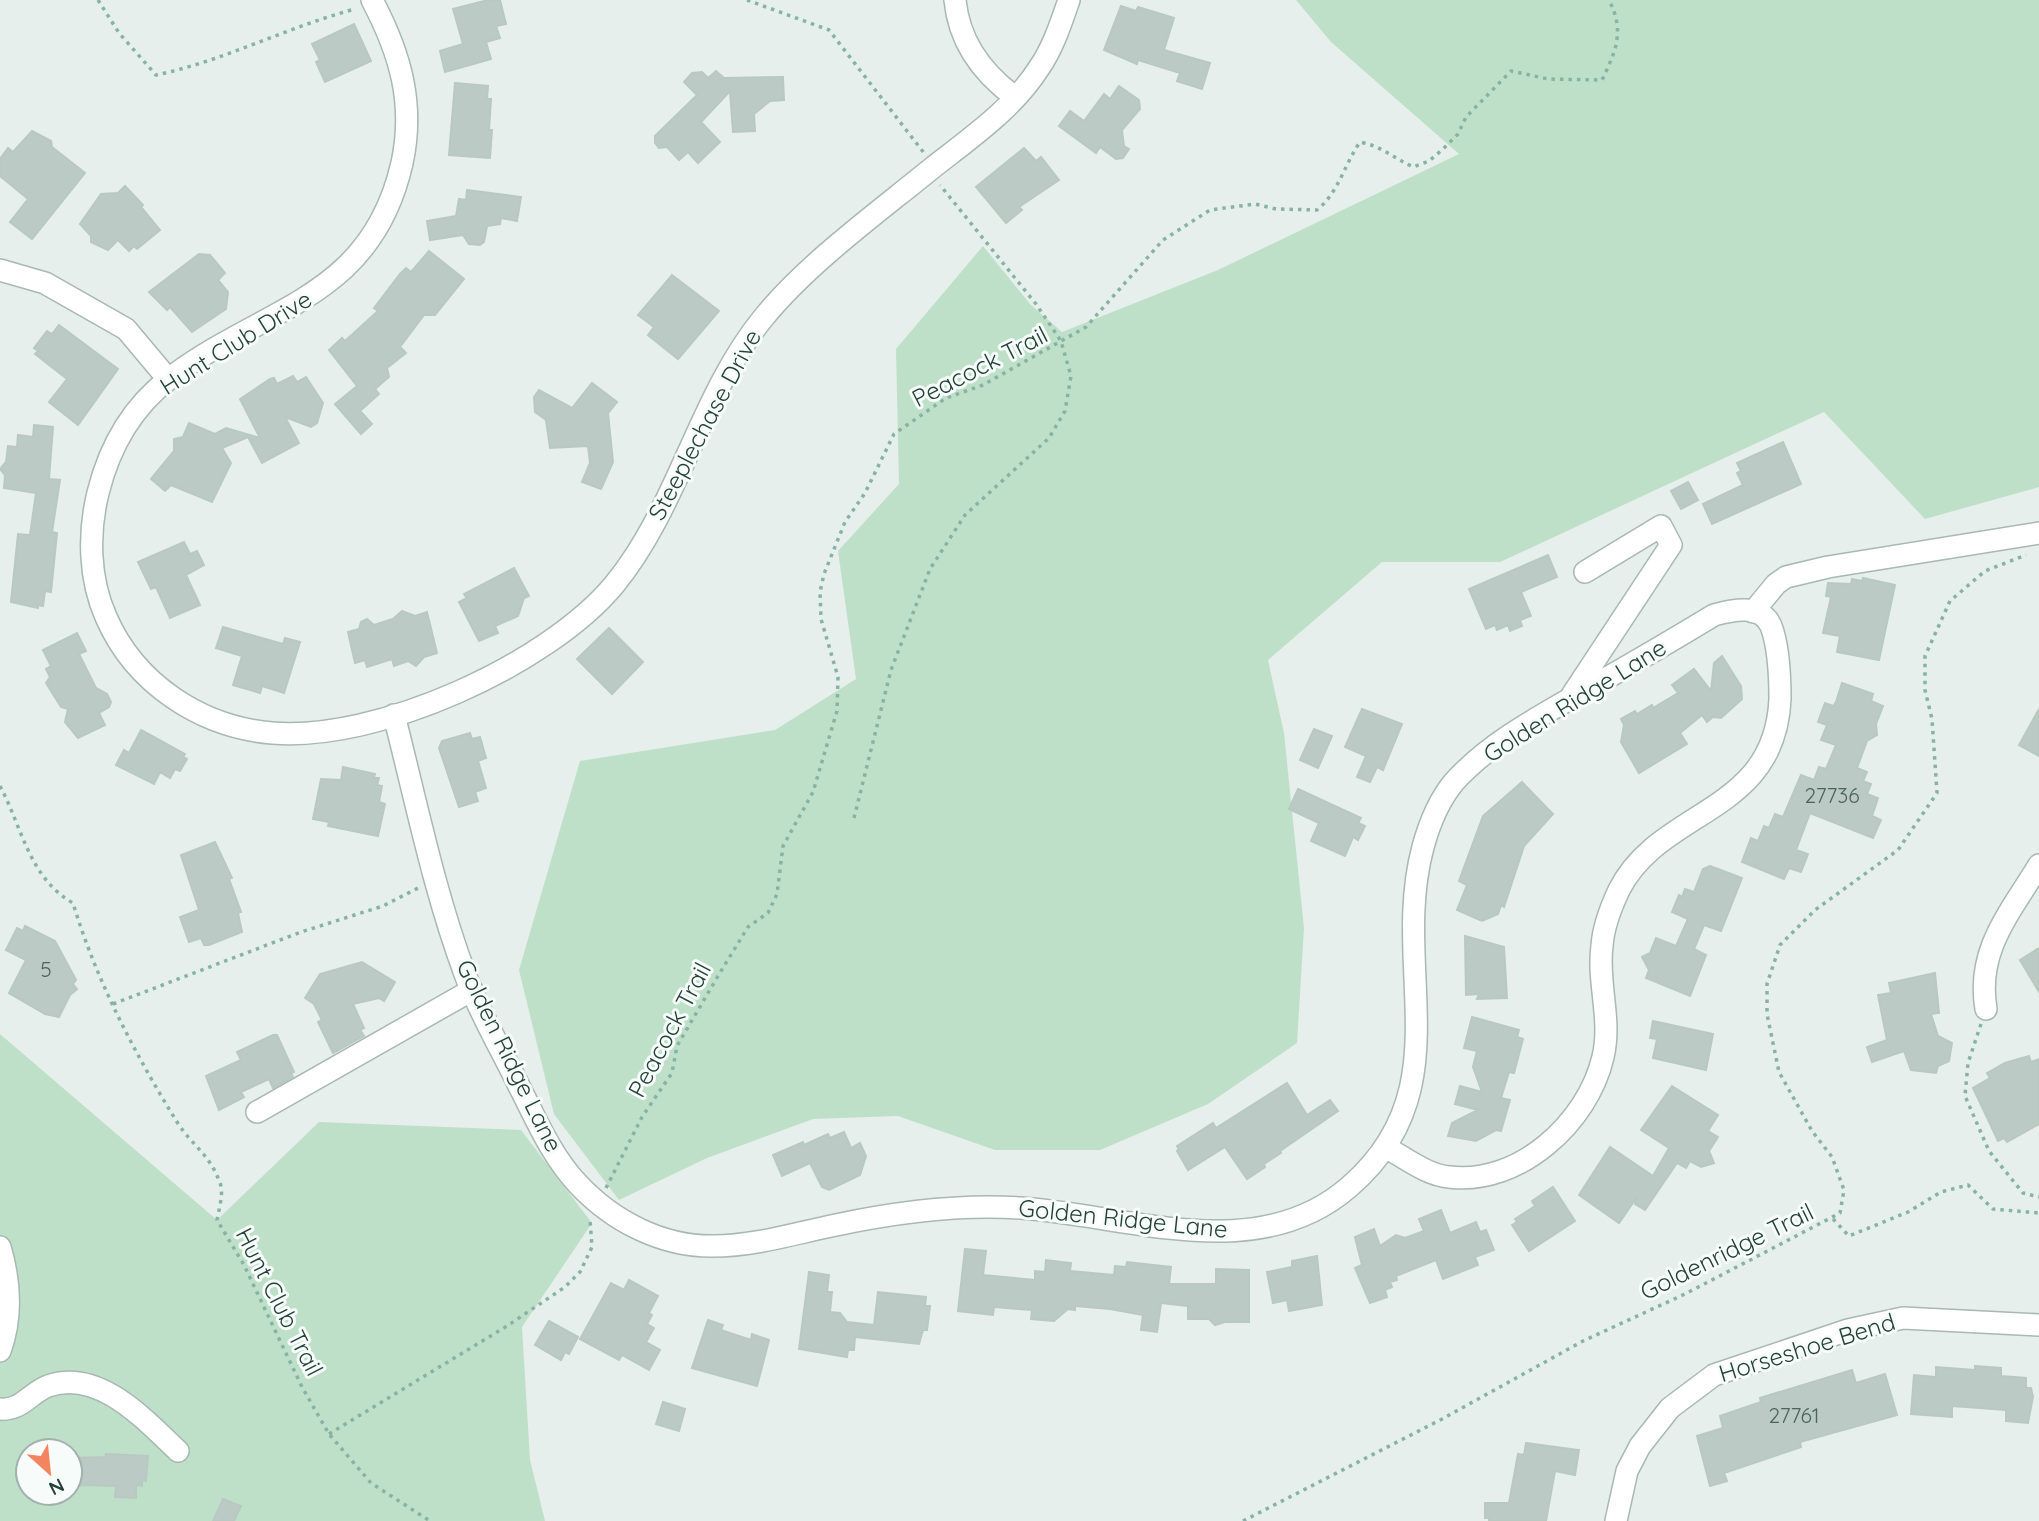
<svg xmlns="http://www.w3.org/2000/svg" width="2039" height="1521" viewBox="0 0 2039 1521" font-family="Quicksand,sans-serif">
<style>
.green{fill:#bfe0c8;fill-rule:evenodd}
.building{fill:#bbcac4;stroke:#b8c9c2;stroke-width:2}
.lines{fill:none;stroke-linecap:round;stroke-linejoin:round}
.minor-casing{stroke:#a8b8b2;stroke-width:24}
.path{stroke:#86b3a5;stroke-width:3.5;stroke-dasharray:3.5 5;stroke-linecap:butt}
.minor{stroke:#fff;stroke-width:21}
.labels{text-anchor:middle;stroke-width:6;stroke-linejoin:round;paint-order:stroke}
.number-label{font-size:21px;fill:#4a645c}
.street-label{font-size:24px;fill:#24423a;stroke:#f7fbf9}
</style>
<rect width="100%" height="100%" fill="#e6efeb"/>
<!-- green -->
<g class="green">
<polygon points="1296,0 2039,0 2039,487 1925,519 1824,412 1500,562 1382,562 1268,660 1284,733 1304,928 1297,1043 1208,1104 1100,1150 995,1150 898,1116 813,1119 707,1158 619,1200 554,1114 519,970 580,761 775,730 856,679 838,551 899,484 896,349 983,246 1030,304 1062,332 1218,270 1459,154 1331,42"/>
<path d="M0,1034L217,1220L319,1122L521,1130L592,1223L522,1327L530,1460L545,1521H0ZM28,1451H70V1493H28Z"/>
</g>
<!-- building -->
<g class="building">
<polygon points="488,0 500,0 506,24 496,26 500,38 486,42 491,59 445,72 440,51 463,44 453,9"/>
<polygon points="1121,6 1136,11 1138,7 1174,18 1164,50 1210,63 1202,89 1177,81 1180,73 1138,60 1137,64 1104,50"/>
<polygon points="354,24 371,61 325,82 316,62 320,60 312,44"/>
<polygon points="716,71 724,78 783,77 784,100 770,101 754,114 755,131 733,132 730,91 701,122 720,142 698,163 688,152 679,160 667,147 659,148 655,143 655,136 697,95 684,82 692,73 702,72 708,78"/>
<polygon points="455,83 488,86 487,99 491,99 489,130 492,130 490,158 449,155"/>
<polygon points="1119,86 1139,100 1140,109 1122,130 1124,146 1129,149 1123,158 1116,159 1100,147 1096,153 1059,126 1070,111 1084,121 1104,94 1110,99"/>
<polygon points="32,131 51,141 52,147 85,173 32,239 10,222 28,199 0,176 0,159 8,148 13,152"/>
<polygon points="1024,148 1036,161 1041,157 1059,180 1019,207 1022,210 1006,223 976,187"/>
<polygon points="125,186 143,205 141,207 160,230 137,249 134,246 129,251 118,240 108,250 91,242 91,236 80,224 101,194 118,193"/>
<polygon points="467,190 521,197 517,221 501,218 500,224 487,226 484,242 480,245 469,244 463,235 430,240 427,221 456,216 459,199 466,200"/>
<polygon points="429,251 464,279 435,315 424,315 400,347 406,353 387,368 389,377 375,389 379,394 360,411 372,424 361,434 335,404 357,386 329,350 342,338 345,341 378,311 374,308 400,274 406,268 411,272"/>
<polygon points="199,254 210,255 225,273 218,280 228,292 226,309 192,332 170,307 167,310 149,292"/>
<polygon points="672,275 719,311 678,359 648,335 654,327 638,315"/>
<polygon points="59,325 118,369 78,425 49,402 67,379 35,354 38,351 34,348 47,331 52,334"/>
<polygon points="293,376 297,382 306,377 323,403 317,423 311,427 285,417 299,443 262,463 248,437 222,448 231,463 212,502 171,485 165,491 151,479 174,451 174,439 183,437 189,423 215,434 226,428 260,438 240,399 270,379 274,378 277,384"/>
<polygon points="592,383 617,402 608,413 613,462 601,489 582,482 590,463 588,446 550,448 546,420 535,412 534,397 539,390 572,408"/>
<polygon points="34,425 53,427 49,479 60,480 52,532 57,533 51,592 45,591 43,606 38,605 38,608 11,602 18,534 30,535 36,493 4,488 5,475 0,469 6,462 8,446 17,447 18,435 33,437"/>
<polygon points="1783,442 1801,484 1712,524 1703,504 1743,485 1737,473 1741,471 1737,463"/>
<polygon points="1688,482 1698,500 1681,509 1671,491"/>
<polygon points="184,542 190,554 197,551 204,565 186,575 200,605 170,618 156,587 151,589 138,562"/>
<polygon points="1548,555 1557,577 1521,592 1531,616 1520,620 1522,626 1510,631 1508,625 1497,630 1495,625 1486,629 1469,589"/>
<polygon points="514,568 529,596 524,598 518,616 495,626 498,633 479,641 459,602 467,598 464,594"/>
<polygon points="1863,578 1895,585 1879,660 1837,652 1840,636 1823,633 1831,597 1826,596 1828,583 1851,584 1852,579 1862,581"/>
<polygon points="402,611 415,616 427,612 437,653 424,657 416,666 408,661 394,666 392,659 367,667 365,660 355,663 348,632 359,629 361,622 367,619 374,625 393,619"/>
<polygon points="223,627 283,644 285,638 300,642 284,693 262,686 260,693 233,685 242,656 216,648"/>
<polygon points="609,628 643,662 612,694 577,659"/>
<polygon points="77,633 86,651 79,654 96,688 107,694 111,702 109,707 99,713 105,725 78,738 65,722 68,709 61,707 46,683 50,677 46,669 51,666 43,650"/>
<polygon points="1722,656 1741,686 1742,699 1721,718 1713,717 1707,722 1702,715 1680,733 1687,744 1639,773 1621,742 1624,725 1621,719 1635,711 1637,714 1652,705 1653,708 1678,693 1672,685 1694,669 1711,691 1714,663"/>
<polygon points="1842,683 1873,694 1871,701 1883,706 1876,724 1877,735 1867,741 1857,768 1867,772 1863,781 1871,784 1867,794 1878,798 1872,816 1881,820 1873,838 1810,813 1796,850 1808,854 1801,872 1789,868 1784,879 1742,862 1751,838 1758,841 1764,826 1769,828 1775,814 1783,817 1801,775 1814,780 1819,767 1826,769 1836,745 1821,740 1827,725 1818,722 1825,703 1833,706 1836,702"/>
<polygon points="1362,709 1402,724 1383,770 1377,767 1370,782 1357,777 1366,756 1345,747"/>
<polygon points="2039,709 2039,756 2019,745"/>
<polygon points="1314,729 1332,736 1318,768 1300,760"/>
<polygon points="141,730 185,754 183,757 187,759 180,771 175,769 170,778 160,772 154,784 116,765 124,750 129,753"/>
<polygon points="470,733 472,739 480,737 486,758 478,761 486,788 475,792 478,801 459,807 439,748 442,741"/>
<polygon points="343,767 375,774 374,778 379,778 377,785 382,786 379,802 385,804 378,836 328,826 329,822 313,819 321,779 341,780"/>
<polygon points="1522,782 1553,814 1524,846 1504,907 1501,905 1498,914 1482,921 1457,910 1467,885 1459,881 1483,816"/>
<polygon points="1298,789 1361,818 1358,823 1365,826 1358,840 1353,837 1345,856 1311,841 1319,823 1289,809"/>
<polygon points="215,842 232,878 229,879 241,912 238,913 242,932 209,945 204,945 201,938 189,942 180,917 199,910 181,855"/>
<polygon points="1710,866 1742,878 1721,931 1704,925 1694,949 1706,955 1690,996 1646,978 1649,970 1642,957 1650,953 1656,938 1676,946 1688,919 1672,912 1679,895 1682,897 1685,889 1694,892 1703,869"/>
<polygon points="25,926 55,941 76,980 73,984 77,989 70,995 59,1017 45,1014 9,993 26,960 6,950 17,928 23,931"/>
<polygon points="1465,936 1504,947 1507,998 1477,999 1479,994 1466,995"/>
<polygon points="2039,948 2039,992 2020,960"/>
<polygon points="362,962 395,982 384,1001 379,998 353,1004 364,1028 360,1030 364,1036 333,1053 318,1022 322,1020 314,1004 305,998 320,974"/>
<polygon points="1935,973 1939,1013 1931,1014 1938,1036 1952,1043 1949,1061 1938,1066 1936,1073 1911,1070 1904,1051 1872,1062 1867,1047 1887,1040 1878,995 1891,993 1889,983"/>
<polygon points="1472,1017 1519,1030 1517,1037 1523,1039 1514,1073 1509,1072 1501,1098 1510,1100 1501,1131 1496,1130 1476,1141 1448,1136 1452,1123 1478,1110 1455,1104 1460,1086 1482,1092 1473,1067 1477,1051 1464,1048"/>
<polygon points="1653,1021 1713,1034 1706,1070 1653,1058 1657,1039 1650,1038"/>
<polygon points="273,1035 277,1035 294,1072 291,1073 293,1077 273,1088 269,1079 241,1092 244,1097 219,1110 206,1076 241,1060 237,1052"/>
<polygon points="2029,1056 2031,1062 2039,1059 2039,1124 2007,1142 2004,1138 1998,1141 1973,1088 1990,1078 1987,1073 2005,1063"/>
<polygon points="1287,1083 1307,1115 1330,1100 1338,1111 1280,1151 1281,1153 1264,1164 1265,1167 1247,1179 1225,1147 1188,1170 1177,1151 1179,1150 1177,1146 1213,1123 1216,1128"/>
<polygon points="1672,1086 1718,1115 1708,1131 1718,1137 1709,1151 1714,1163 1701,1167 1690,1161 1686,1168 1677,1163 1645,1210 1635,1204 1637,1197 1619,1223 1579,1195 1610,1147 1653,1176 1669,1148 1641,1130"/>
<polygon points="844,1132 851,1148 860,1143 866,1156 860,1175 829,1190 822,1187 810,1163 782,1176 773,1155 803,1142 804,1145 828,1134 830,1138"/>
<polygon points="1553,1187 1575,1221 1529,1251 1512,1225 1517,1222 1515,1219 1535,1206 1532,1201"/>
<polygon points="1441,1210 1450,1233 1476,1222 1480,1232 1486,1230 1494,1250 1475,1257 1478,1265 1443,1279 1436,1260 1396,1276 1397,1280 1390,1282 1392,1287 1385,1290 1387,1297 1370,1303 1355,1268 1362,1265 1355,1237 1374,1229 1380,1246 1396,1235 1405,1238 1424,1231 1419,1219"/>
<polygon points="965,1249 986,1251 983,1275 1035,1280 1035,1271 1045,1272 1046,1260 1071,1263 1070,1271 1114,1275 1115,1266 1126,1267 1127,1262 1171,1267 1169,1284 1216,1284 1216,1269 1249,1270 1249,1322 1225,1322 1215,1325 1209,1319 1188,1319 1188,1306 1161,1303 1157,1332 1141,1330 1143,1315 1110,1309 1075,1306 1075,1310 1068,1309 1054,1321 1031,1319 1032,1310 994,1307 993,1315 958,1311"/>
<polygon points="1317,1256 1322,1305 1289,1311 1287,1300 1273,1303 1267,1272 1292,1267 1292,1261"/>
<polygon points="809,1272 829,1275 827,1292 832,1292 830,1312 840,1313 847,1322 874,1325 878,1292 926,1297 925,1306 930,1306 927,1330 923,1330 919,1344 855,1337 854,1350 848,1350 847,1357 799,1349"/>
<polygon points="629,1280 658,1296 649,1313 652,1315 647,1324 654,1328 646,1342 660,1350 649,1370 622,1355 619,1360 580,1339 611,1283 624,1290"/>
<polygon points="708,1320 723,1325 721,1330 751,1340 752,1334 769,1340 757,1386 692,1368"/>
<polygon points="549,1321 578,1337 569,1354 565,1352 561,1360 535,1345"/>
<polygon points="1975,1366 2001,1368 2001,1376 2026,1378 2026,1388 2031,1388 2033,1397 2028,1423 2006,1421 2006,1410 1952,1406 1952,1417 1911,1414 1914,1375 1936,1377 1936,1367 1975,1370"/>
<polygon points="1852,1370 1856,1383 1885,1374 1897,1415 1800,1442 1801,1447 1724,1473 1727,1481 1710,1486 1697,1436 1723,1428 1720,1416 1761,1402 1760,1398"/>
<polygon points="663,1402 685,1409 679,1431 656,1424"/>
<polygon points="1526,1443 1579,1450 1575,1475 1555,1471 1546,1521 1489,1521 1489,1518 1485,1518 1485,1503 1509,1503 1518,1454 1524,1455"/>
<polygon points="106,1454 148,1456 146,1481 142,1480 142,1486 136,1485 136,1498 115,1497 116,1486 84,1485 70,1488 70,1458 105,1457"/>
<polygon points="223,1499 241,1506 234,1521 213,1521"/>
</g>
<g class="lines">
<defs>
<g id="minor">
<path d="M372,0C400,53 415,103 402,163C371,300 264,306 170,378C132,407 109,448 98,493C88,533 89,579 106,617C135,684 201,727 272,733C377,742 547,665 614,585C679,506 699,396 764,317C807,264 877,213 931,169C969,139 1013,109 1039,68C1053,48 1061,23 1069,0"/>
<path d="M955,0C959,41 982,73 1015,97"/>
<polyline points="0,270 45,283 126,329 168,379"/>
<polyline points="1753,612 1776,584 1786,577 1828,567 2039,533"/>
<polyline points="1572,695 1671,545 1661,526 1585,572"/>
<path d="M394,715C416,801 434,891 465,974C479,1012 501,1049 519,1086C536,1119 551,1155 577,1183C612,1221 662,1247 714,1246C755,1246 796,1233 836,1225C897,1212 957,1204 1020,1208C1128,1215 1257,1267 1349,1187C1463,1089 1390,969 1423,847C1429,825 1439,800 1454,782C1493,739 1548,712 1598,683C1637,661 1676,638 1714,615C1732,610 1761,603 1771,626C1779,647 1780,677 1780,699C1775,815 1660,808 1619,890C1612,905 1603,929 1602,946C1597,983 1612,1019 1603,1057C1588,1122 1519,1186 1449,1177C1427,1175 1407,1159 1387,1148"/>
<path d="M1986,1009C1976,950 2010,913 2039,865"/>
<polyline points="257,1112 472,990"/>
<path d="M0,1247C10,1281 12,1318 0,1351"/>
<path d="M0,1409C21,1411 30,1393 48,1386C99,1368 145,1420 178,1451"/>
<polyline points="1616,1521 1627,1471 1640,1446 1670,1408 1714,1375 1848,1330 1903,1318 2039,1325"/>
</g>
</defs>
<!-- minor casing -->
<use href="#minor" class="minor-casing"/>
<!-- path -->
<g class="path">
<path d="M98,0L119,33L156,75C224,61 287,27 355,9"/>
<polyline points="747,0 829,30 924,153"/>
<path d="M0,786C22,827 29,878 73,903C96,980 135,1054 177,1122C193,1147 209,1153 220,1183C224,1193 219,1209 217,1220L244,1265L302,1387L329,1434L371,1483L430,1521"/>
<polyline points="854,818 891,670 930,569 965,515 1049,438 1065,411 1071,376 1061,341 1036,304 940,185"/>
<polyline points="113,1004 301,932 383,906 418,888"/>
<polyline points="1981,1024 1968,1063 1965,1096 1989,1151 2023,1193 2039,1197"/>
<path d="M606,1188L642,1117L672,1073L677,1046L718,976L748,927L768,913L777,894L783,846L813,792L837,711L838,677L821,619L820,592L824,574L845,522L865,493L894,434L946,398L983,385L1086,327L1163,240L1210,210L1255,204L1276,209L1317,210C1339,192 1344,165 1360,142C1381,146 1394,158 1413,167L1429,161L1443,149L1458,134L1466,117L1511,71L1548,79L1602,80C1616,51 1625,31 1609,0"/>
<polyline points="1833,1219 1849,1236 1908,1212 1941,1192 1968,1185 1993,1209 2039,1213"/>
<polyline points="329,1434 507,1326 565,1287 580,1272 592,1247 590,1220"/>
<polyline points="1243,1521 1442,1419 1583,1341 1685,1294 1840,1213 1844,1190 1832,1157 1812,1131 1779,1072 1767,1014 1767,984 1780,945 1815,910 1898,850 1937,793 1932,719 1925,690 1925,656 1950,601 1985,571 2026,555"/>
</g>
<!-- minor -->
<use href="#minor" class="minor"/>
</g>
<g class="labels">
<!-- number labels -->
<g class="number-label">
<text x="1832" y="803">27736</text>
<text x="46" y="977">5</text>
<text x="1794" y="1423">27761</text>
</g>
<!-- street labels -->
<g class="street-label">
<text transform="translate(236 343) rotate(-32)" y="8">Hunt Club Drive</text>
<text transform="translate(980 367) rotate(-27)" y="8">Peacock Trail</text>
<text transform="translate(705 425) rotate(-62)" y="8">Steeplechase Drive</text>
<text transform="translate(1575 701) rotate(-32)" y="8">Golden Ridge Lane</text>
<text transform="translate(670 1030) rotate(-62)" y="8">Peacock Trail</text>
<text transform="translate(509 1056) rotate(64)" y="8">Golden Ridge Lane</text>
<text transform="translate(1123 1219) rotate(6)" y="8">Golden Ridge Lane</text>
<text transform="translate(1727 1252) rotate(-26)" y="8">Goldenridge Trail</text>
<text transform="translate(279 1302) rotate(63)" y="8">Hunt Club Trail</text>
<text transform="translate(1807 1348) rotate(-17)" y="8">Horseshoe Bend</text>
</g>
</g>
<!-- north arrow -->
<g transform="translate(49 1472) rotate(153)"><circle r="33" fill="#f7fbf9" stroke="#a3b1ad" stroke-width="2"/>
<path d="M0-5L12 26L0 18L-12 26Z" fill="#f4845f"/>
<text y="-10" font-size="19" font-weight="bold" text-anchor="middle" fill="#24423a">N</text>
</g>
</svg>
